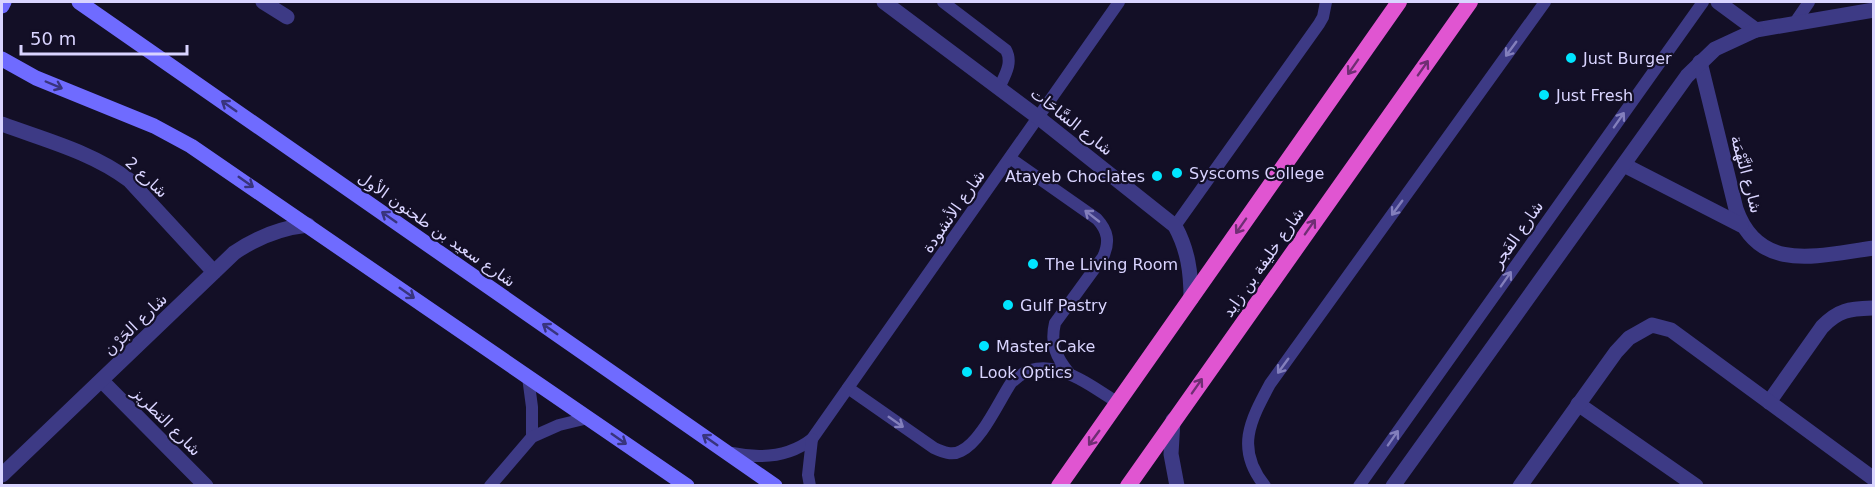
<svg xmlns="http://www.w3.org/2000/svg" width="1875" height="487" viewBox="0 0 1875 487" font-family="'DejaVu Sans','Noto Naskh Arabic',sans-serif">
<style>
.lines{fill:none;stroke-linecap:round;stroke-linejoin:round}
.service{stroke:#3d3a85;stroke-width:12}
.minor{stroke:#3d3a85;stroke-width:15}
.tertiary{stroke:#3d3a85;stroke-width:15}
.secondary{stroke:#6f6bff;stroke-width:15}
.trunk{stroke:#e055d1;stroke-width:16}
.oneway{stroke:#837fbc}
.oneway2{stroke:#6f2e73}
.oneway3{stroke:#38347d}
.poi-dot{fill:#00e5ff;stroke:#130f26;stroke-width:2}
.labels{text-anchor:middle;stroke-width:4.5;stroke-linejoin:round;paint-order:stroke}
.poi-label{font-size:16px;fill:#d9d4ff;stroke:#130f26;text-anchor:start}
.street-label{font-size:16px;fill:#d9d4ff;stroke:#130f26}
</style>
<rect width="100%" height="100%" fill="#130f26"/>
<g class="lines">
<!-- service -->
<g class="service">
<path d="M943,2L1006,50C1013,63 1005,75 999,88"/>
<polyline points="1794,24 1809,2"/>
<path d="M1010,158L1097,219C1108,231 1110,242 1103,257L1055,323C1050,344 1056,357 1069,373"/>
<polyline points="1175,226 1319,24 1323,17 1326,2"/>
<polyline points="528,377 532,407 532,437"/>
<path d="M848,388L934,448C943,452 952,456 961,451C981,442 999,401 1011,383C1044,348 1088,384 1118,403"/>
<path d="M732,453C761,459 789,457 812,439L1119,2"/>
<polyline points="490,486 532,437 559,425 588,418"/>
<polyline points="810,486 808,475 812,439"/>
<path d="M1265,486C1235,449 1250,421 1270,384L1545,2"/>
<polyline points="1359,486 1703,2"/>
</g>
<!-- minor -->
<g class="minor">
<polyline points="263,2 287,17"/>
<path d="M884,2L1039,118L1175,226C1188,250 1191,272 1191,299"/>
<polyline points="1718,2 1756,30 1874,10"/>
<path d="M1700,62L1736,209C1759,275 1820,255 1874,248"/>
<path d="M2,124C45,140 92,152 129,180L214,272"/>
<polyline points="1624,165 1741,225"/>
<polyline points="102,381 206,486"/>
<path d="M1769,402L1822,327C1839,309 1850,309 1874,308"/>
<polyline points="1578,404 1696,486"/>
<path d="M2,475L234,253C257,237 280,228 308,225"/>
<polyline points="1393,486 1687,76 1715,49 1756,30"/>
<polyline points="1520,486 1616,352 1629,338 1652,325 1671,330 1874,479"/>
</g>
<!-- tertiary -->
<polyline class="tertiary" points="1173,420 1171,454 1177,486"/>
<!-- secondary -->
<g class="secondary">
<polyline points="79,2 775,486"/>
<polyline points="2,6 4,2"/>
<polyline points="2,59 36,78 154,126 191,146 687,486"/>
</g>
<!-- trunk -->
<g class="trunk">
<polyline points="1059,486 1399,2"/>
<polyline points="1128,486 1470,2"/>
</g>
</g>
<!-- one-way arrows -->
<defs><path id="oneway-shaft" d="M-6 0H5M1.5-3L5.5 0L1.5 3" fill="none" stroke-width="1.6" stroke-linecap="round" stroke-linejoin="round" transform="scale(1.5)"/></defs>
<g class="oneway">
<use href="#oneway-shaft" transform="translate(1511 49) rotate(126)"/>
<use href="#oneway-shaft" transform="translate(1619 120) rotate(-55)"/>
<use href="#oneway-shaft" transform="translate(1397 208) rotate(126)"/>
<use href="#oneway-shaft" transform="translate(1092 216) rotate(-142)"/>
<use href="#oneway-shaft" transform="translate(1506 279) rotate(-55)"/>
<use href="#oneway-shaft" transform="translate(1283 366) rotate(126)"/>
<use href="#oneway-shaft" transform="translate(896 422) rotate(35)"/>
<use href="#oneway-shaft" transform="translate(1393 438) rotate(-55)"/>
</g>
<g class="oneway2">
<use href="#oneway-shaft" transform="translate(1353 67) rotate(125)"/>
<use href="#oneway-shaft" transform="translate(1423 68) rotate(-55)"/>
<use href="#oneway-shaft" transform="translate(1241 226) rotate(125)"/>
<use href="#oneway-shaft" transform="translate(1310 227) rotate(-55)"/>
<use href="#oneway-shaft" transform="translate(1197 386) rotate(-55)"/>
<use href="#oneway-shaft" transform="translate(1094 438) rotate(126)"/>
</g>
<g class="oneway3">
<use href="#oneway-shaft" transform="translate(54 85) rotate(23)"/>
<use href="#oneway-shaft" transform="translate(229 106) rotate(-145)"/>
<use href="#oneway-shaft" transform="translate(246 182) rotate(35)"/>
<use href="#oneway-shaft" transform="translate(389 217) rotate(-145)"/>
<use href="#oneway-shaft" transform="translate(407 293) rotate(35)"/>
<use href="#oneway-shaft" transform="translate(550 329) rotate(-145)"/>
<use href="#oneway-shaft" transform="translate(619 439) rotate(35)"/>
<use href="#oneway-shaft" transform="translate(710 440) rotate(-145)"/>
</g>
<!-- markers -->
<g class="poi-dot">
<circle cx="1571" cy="58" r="6"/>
<circle cx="1544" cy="95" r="6"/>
<circle cx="1177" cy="173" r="6"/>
<circle cx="1157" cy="176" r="6"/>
<circle cx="1033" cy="264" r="6"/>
<circle cx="1008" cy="305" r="6"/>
<circle cx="984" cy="346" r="6"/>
<circle cx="967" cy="372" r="6"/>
</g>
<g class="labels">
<!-- poi labels -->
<g class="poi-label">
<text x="1583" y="64">Just Burger</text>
<text x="1556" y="101">Just Fresh</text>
<text x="1189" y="179">Syscoms College</text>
<text x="1145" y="182" text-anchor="end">Atayeb Choclates</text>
<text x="1045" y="270">The Living Room</text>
<text x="1020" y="311">Gulf Pastry</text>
<text x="996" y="352">Master Cake</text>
<text x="979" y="378">Look Optics</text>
</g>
<!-- street labels -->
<g class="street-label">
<text transform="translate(1072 121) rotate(38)" y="6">شارع السَّاحَات</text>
<text transform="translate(1747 174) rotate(75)" y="6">شارع النَّهْمَة</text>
<text transform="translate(147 177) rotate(43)" y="6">شارع 2</text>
<text transform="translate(953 211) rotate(-55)" y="6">شارع الأنشودة</text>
<text transform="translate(437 229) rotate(35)" y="6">شارع سعيد بن طحنون الأول</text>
<text transform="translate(1517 234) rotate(-55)" y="6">شارع الفَجر</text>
<text transform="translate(1263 262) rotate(-55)" y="6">شارع خليفة بن زايد</text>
<text transform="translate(135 324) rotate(-44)" y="6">شارع الجَرْن</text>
<text transform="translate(167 421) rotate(45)" y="6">شارع التطريز</text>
</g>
</g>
<!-- border -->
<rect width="1875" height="487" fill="none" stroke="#d9d4ff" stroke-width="6"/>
<!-- scale -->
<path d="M21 45v9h166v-9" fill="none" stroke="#d9d4ff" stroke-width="3"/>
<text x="30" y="45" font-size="18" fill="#d9d4ff" stroke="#130f26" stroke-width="4.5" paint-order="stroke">50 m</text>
</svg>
